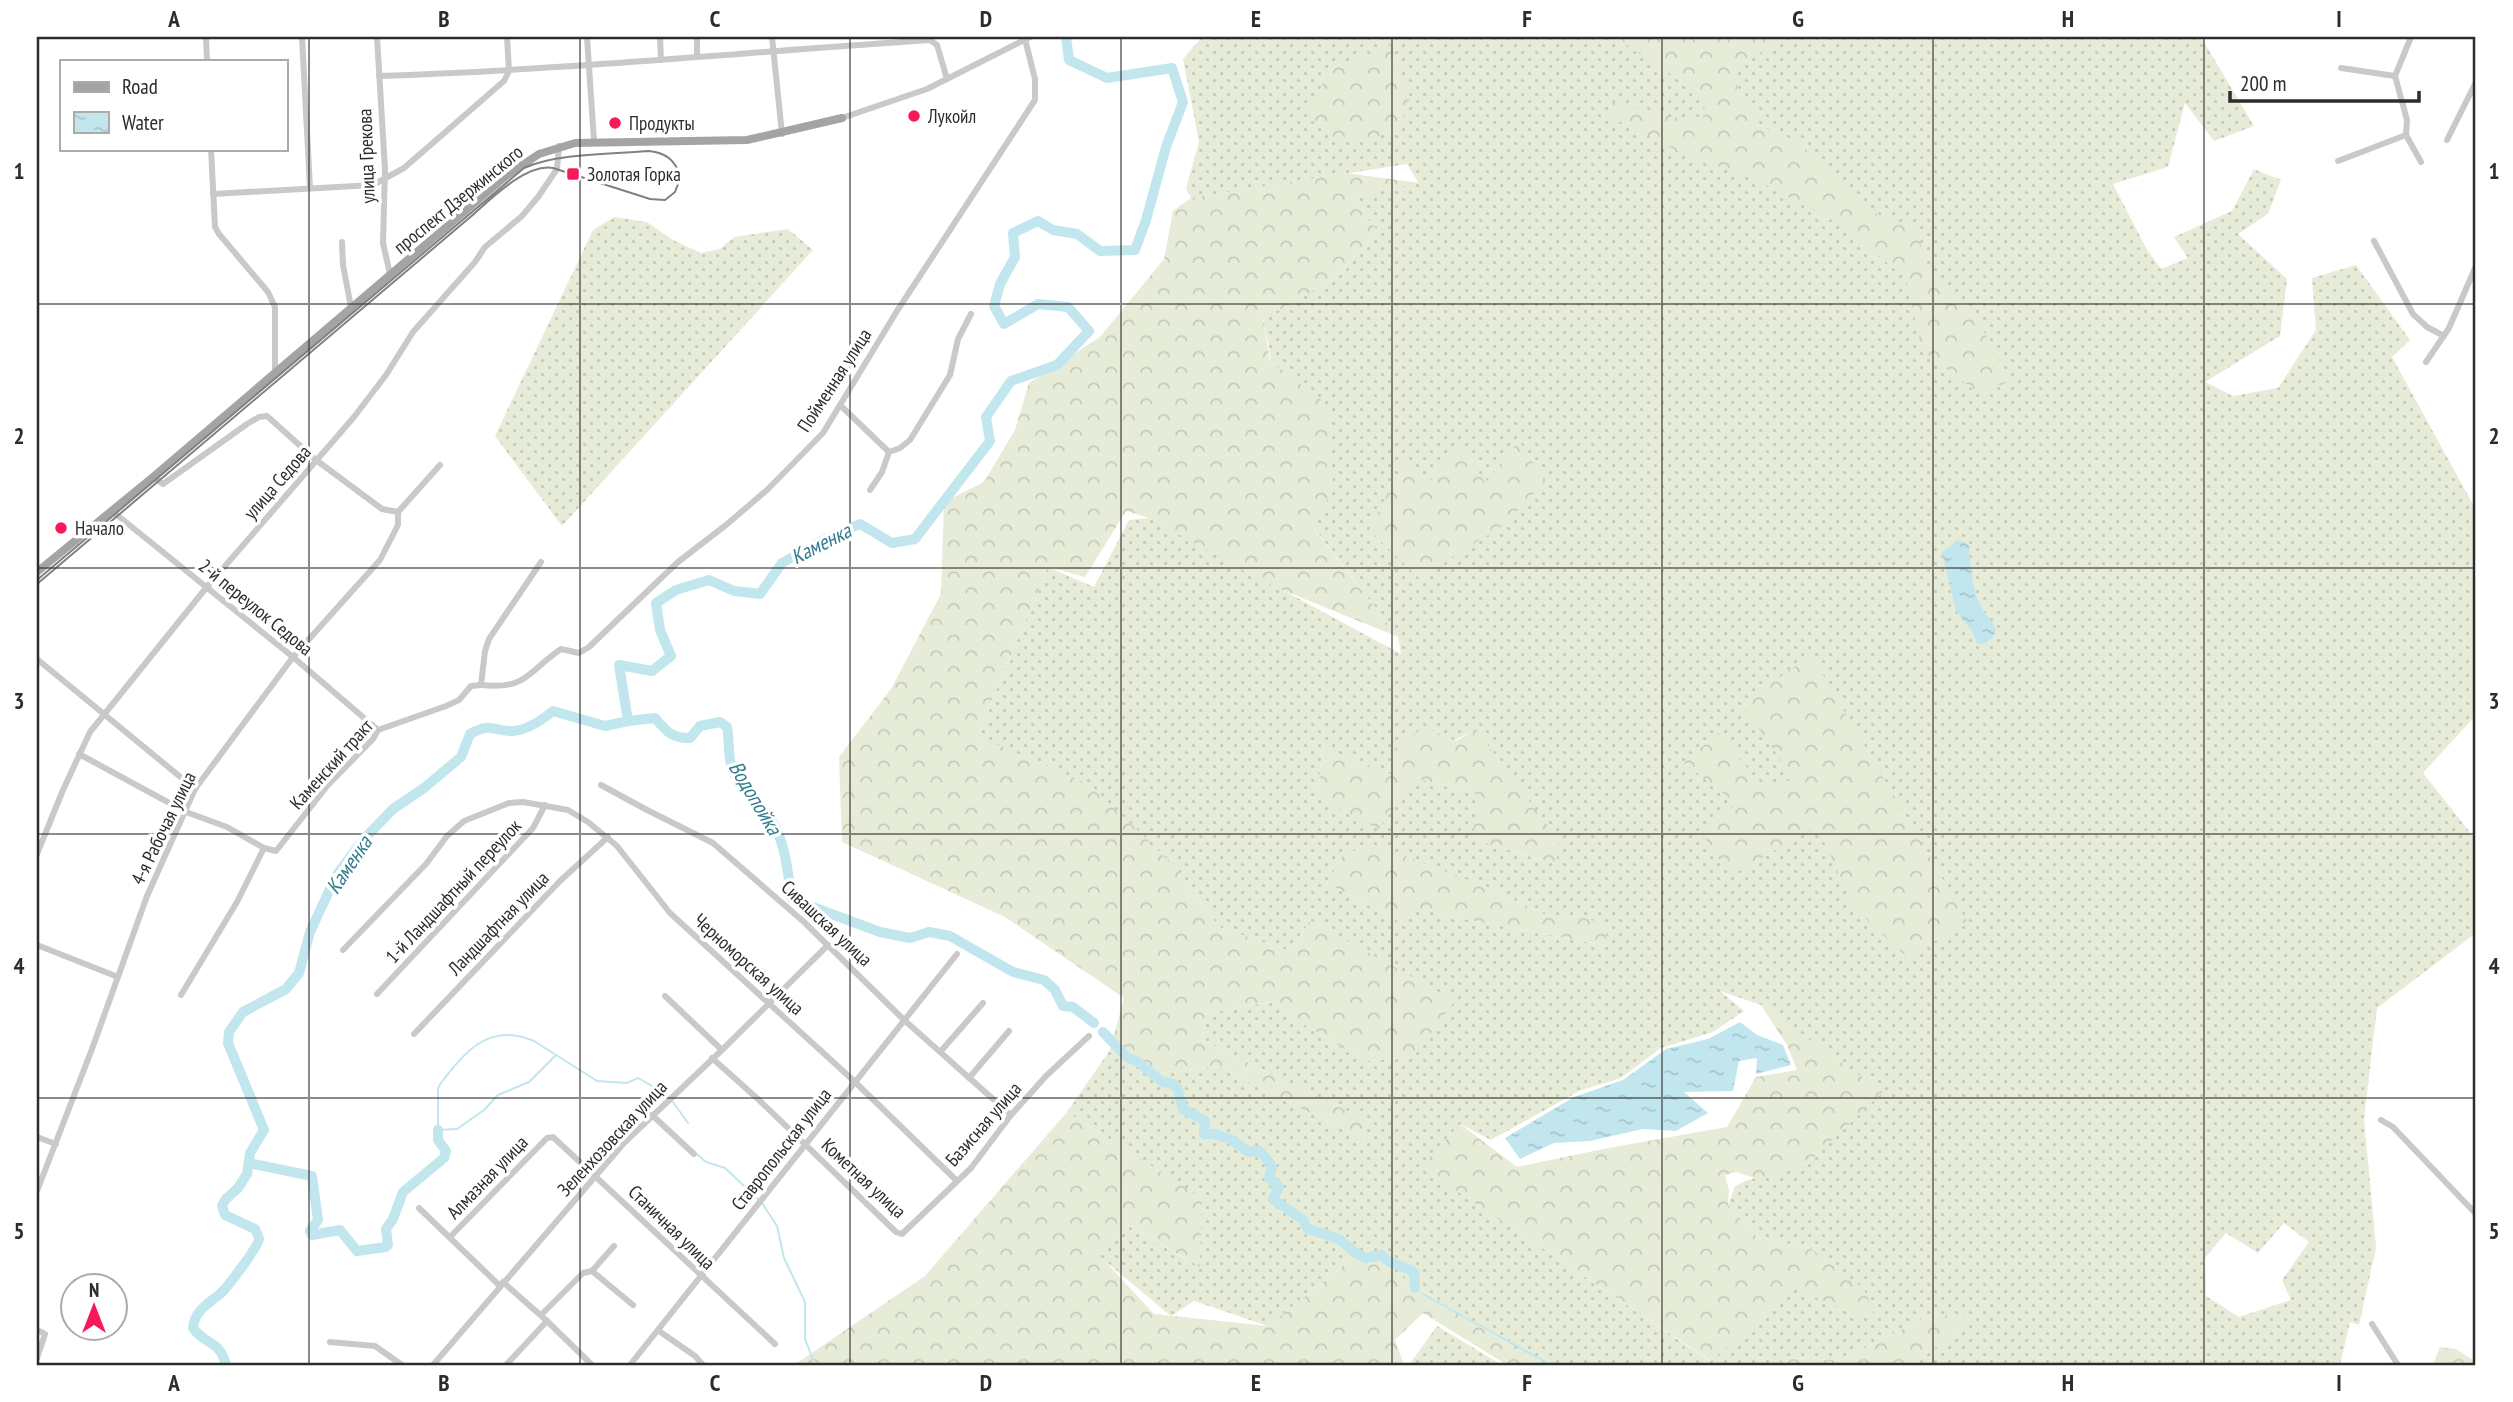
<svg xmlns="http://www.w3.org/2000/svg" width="2513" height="1402" viewBox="0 0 2513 1402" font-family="'PT Sans Narrow',sans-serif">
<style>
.grass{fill:url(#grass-dots);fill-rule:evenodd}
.forest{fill:url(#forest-crowns)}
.water{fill:url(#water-ripples)}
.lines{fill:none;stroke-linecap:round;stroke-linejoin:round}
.stream{stroke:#c1e6ee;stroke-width:2}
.river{stroke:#c1e6ee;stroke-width:10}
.minor{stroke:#c9c9c9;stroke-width:6}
.major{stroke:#a4a4a4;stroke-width:8}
.tram{stroke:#818181;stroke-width:2}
.grid{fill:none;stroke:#2c2c2c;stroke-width:2;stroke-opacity:0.55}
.poi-dot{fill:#f61b58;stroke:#fff;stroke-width:2.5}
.labels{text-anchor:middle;stroke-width:7;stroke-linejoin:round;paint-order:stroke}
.poi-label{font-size:19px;fill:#2c2c2c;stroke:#fff;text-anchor:start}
.street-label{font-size:19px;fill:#2c2c2c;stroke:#fff}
.water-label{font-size:21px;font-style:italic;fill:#317d8e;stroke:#fff}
.neatline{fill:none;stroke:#2c2c2c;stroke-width:2.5}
.grid-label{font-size:23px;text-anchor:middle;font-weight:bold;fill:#2c2c2c}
</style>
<defs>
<pattern id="grass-dots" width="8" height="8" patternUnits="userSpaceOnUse" patternTransform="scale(1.75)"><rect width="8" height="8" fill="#e6ecd7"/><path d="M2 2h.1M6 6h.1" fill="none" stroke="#c5cbb9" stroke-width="1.8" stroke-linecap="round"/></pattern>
<pattern id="forest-crowns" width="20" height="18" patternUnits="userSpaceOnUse" patternTransform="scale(1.75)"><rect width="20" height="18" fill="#e6ecd7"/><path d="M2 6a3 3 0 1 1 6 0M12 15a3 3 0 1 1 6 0" fill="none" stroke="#c5cbb9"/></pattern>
<pattern id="water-ripples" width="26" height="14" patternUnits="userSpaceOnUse" patternTransform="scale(1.75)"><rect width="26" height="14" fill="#c1e6ee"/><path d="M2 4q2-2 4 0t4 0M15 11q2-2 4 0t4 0" fill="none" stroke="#a6c5cc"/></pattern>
</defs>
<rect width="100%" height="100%" fill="#fff"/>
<!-- grass -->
<g class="grass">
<path d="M1202,37H2201L2254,126L2214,141L2185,103L2168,167L2113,184L2146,248L2161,269L2188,258L2174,237L2232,211L2254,169L2281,180L2268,214L2238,234L2287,279L2280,336L2205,382L2233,396L2278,388L2316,330L2312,278L2356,265L2410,340L2392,357L2476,510V715L2423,773L2476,840V933L2377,1008L2364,1119L2376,1248L2359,1325L2350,1322L2340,1365H1913L1970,1320L1934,1313L1841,1360L1783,1358L1782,1365H1540L1361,1251L1268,1326L1194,1301L1171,1316L1099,1256L1129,1226L1187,1260L1201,1198L1067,1112L1110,1050L1155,1073L1219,1067L1364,1140L1367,1121L1202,1040L1205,1014L1274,1001L1294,1018L1364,1061L1413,1057L1310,920L1292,952L1219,927L1172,863L977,736L1048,567L1094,587L1129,520L1149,518L1401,654L1398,637L1300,510L1263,318L1336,278L1377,230L1350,198L1418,182L1407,164L1191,198L1186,188L1199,142L1183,59ZM1468,733L1555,864L1473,839L1480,795L1415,778L1318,793L1322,749L1391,775ZM1327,883L1481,885L1557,920L1577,916L1604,945L1453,917L1422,909L1400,922ZM1720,991L1761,1005L1882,1092L1808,1163L1745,1181L1735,1186L1728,1205L1758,1238L1810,1248L1876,1321L1794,1288L1710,1361L1422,1167L1460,1124L1491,1140L1579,1091L1621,1078L1661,1048L1713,1032L1744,1011ZM2284,1223L2309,1242L2282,1280L2291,1300L2239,1317L2206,1296L2205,1258L2226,1233L2258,1253Z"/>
<polygon points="614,217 647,222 673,240 701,253 720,249 734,237 788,229 813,250 562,526 495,436 593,230"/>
<polygon points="1437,1326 1502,1365 1409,1365"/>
</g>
<!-- forest -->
<g class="forest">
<polygon points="1615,37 1787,37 1729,71 1761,126 1799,142 1863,209 1915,227 1929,270 1972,308 2010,381 1979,394 1922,350 1906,279 1845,227 1749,176 1687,156 1609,116 1611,102 1702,124 1706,98"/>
<polygon points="1390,45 1410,97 1400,128 1376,137 1334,141 1307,115 1331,67 1374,55"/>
<polygon points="1346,173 1419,183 1350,198 1377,230 1336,278 1263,319 1270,361 1329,406 1333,488 1314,529 1398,637 1270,585 1149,518 1126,511 1085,577 1048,567 977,736 1089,784 1172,863 1219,927 1292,952 1310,920 1455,1001 1413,1057 1364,1061 1294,1018 1274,1001 1205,1014 1202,1040 1368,1121 1364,1140 1219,1067 1155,1073 1110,1050 1124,998 1005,917 842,842 839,757 891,689 941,594 944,502 984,482 1015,430 1029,383 1100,337 1164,259 1173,211 1191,198"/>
<polygon points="1460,439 1485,483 1519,441 1545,482 1504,525 1419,578 1369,530 1405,460 1429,482"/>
<polygon points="1811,654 1967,921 1908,958 1854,908 1817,826 1731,876 1701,833 1737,804 1684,763 1718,733 1763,787 1795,779 1742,706"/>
<polygon points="1424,727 1456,741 1476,729 1559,841 1556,864 1472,839 1479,795 1415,778 1379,829 1334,806 1318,793 1322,749 1391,774 1393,749"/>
<polygon points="1376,845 1481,885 1557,920 1577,916 1609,925 1604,945 1453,917 1422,909 1400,922 1327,883 1344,853"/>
<polygon points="1761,1005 1883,1092 1808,1163 1758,1179 1736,1172 1725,1175 1729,1190 1728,1205 1758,1238 1810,1248 1864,1289 1877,1322 1794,1289 1711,1361 1421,1167 1460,1124 1517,1167 1603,1149 1727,1127 1756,1077 1797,1070 1787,1045"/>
<polygon points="1067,1112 1202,1198 1200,1267 1129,1226 1100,1256 1154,1314 1268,1326 1361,1251 1540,1365 1507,1365 1423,1313 1395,1340 1404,1365 794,1365 925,1276"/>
<polygon points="1934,1313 1971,1320 1913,1365 1782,1365 1782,1358 1841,1360"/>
<polygon points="2440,1347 2456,1349 2476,1362 2476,1365 2433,1365"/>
</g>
<!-- water -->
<g class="water">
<path d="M1958,540L1965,542L1969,546C1970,562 1972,587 1979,602C1983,613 1992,619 1996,630L1992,638L1984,644L1977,643L1972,631L1956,611L1942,552Z"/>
<polygon points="1740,1022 1757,1035 1783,1045 1791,1065 1756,1074 1757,1058 1739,1061 1733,1091 1684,1092 1708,1113 1676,1131 1643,1129 1590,1141 1554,1143 1520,1159 1505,1138 1574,1097 1623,1080 1666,1049 1708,1039"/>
</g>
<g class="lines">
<!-- stream -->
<g class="stream">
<path d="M556,1055L529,1082L498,1095L484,1110L457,1129L438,1130V1088L441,1083C466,1050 490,1022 534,1041L597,1081L627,1083L638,1078L666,1094"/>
<polyline points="673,1102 688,1123"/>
<polyline points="698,1155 706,1162 725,1168 758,1199"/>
<polyline points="762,1203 777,1226 784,1258 805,1302 805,1339 815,1365"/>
<polyline points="1423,1294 1551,1365"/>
</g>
<!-- river -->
<g class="river">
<path d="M628,721L655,718C665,730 672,739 690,738L700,726L720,722L727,727C730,742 727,757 733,771C740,787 754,795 764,809C784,833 788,868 791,898"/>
<polyline points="794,900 880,932 910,938 929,932 950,936 1013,972 1044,980 1055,990 1063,1006 1073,1007 1094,1023"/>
<path d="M1103,1032L1127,1057L1138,1062L1162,1082L1174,1084L1178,1090L1183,1109L1205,1121L1204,1134H1215L1230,1139L1249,1152L1260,1151L1272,1166L1269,1178L1279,1187L1273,1199L1303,1220L1308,1229L1339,1239L1354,1252L1366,1258L1382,1255C1392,1268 1403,1263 1414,1273L1415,1288"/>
<polyline points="249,1163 312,1176 318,1220 310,1231 312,1235 340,1230 357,1251 386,1247 388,1245 386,1229 393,1219 403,1192 444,1158 446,1151 438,1140 438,1130"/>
<path d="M226,1365C220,1340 205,1345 193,1328C195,1310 207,1305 220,1294C227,1288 258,1247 259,1239C259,1237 256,1231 255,1229L225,1215L222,1206L226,1199L238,1188L247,1174L250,1153L264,1130L228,1043L229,1032L243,1012L286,989L299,973L310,932L336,876L363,840L393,809L424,788L461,757L470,734C494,721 492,732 513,731C528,730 542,720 553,711L605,726L628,721L619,665L652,671L671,656L660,630L656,603L676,590L709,580L734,591L760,594L782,563L827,538L860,524L892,543L915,539L990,441L986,417L1011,381L1057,365L1089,331L1068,307L1038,304L1004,324L994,306L1000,284L1015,257L1013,233L1038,221L1053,230L1077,234L1100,251L1135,250L1146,220L1166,147L1183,102L1172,68L1107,78L1069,60L1066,37"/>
</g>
<!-- minor -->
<g class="minor">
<polyline points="206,37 207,61"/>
<polyline points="302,37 310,188"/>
<polyline points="377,37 385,169 383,243 390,274"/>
<polyline points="587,37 594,141"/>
<polyline points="660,37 661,60"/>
<polyline points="697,37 697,57"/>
<polyline points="772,37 782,134"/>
<polyline points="2341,68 2395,76"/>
<path d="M379,76C563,70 747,52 930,40L937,45L947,79"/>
<polyline points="842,118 927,89 1030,37"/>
<polyline points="2406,135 2407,120 2395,76 2411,37"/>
<polyline points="2406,135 2421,162"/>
<polyline points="2447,140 2476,82"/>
<polyline points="211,149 215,227 219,234 268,292 275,307 275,373"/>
<polyline points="2338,161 2406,135"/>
<polyline points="213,194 373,185 404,168 504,81 509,71 507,37"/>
<polyline points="2374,241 2413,314 2427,327 2444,336"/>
<polyline points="342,242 343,265 351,307"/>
<polyline points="2426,362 2449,328 2476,266"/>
<polyline points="840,405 889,452"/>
<polyline points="870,490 882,472 889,452 900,448 910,440 950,375 958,339 971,314"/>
<polyline points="112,511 293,657 378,730"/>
<polyline points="398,512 440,465"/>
<polyline points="37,659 195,789"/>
<path d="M481,685C527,690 527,672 561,649L579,653L589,647L678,562L726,525L767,490L823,433L897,311L1035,100V79L1025,39"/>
<polyline points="79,754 186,812 227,827 264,848 276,851 328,785 373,739 378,730 446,706 459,700 471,686 481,685 485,651 489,639 541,562"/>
<polyline points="601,785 647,810 713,843 804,922 903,1019 1011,1115"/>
<polyline points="37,854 63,790 90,732 206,588 354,417 386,375 413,332 475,262 485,247 522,216 538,197 557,169 559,146"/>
<polyline points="37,945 118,977"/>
<polyline points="343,950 426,864 447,836 464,821 509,803 523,802 568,810 588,822 617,846 670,913 854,1081 956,1180"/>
<polyline points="377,994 533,828 545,805"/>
<polyline points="181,995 237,902 264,848"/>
<polyline points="665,996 722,1050"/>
<polyline points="414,1034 560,881 608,837"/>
<polyline points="941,1051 983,1003"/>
<polyline points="712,1058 759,1100 896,1232 902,1234 971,1168 1011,1115 1046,1076 1089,1036"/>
<polyline points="969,1078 1009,1031"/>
<polyline points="652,1115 694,1154"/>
<polyline points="2381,1120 2393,1127 2476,1214"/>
<polyline points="37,1137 56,1144"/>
<polyline points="37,1191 92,1049 147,896 195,789 293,657 380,560 398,525 398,512 382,509 316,460 267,416 259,417 247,424 163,484 153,477"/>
<polyline points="419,1208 500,1286"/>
<polyline points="450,1237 547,1138 553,1137 775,1344"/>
<polyline points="592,1271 633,1305"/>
<polyline points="503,1282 547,1321 592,1365"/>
<polyline points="541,1315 583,1273 592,1271 614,1246"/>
<polyline points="2372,1324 2398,1365"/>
<polyline points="37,1330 45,1334 37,1358"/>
<polyline points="659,1331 695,1356 703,1365"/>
<polyline points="330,1342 375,1346 402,1365"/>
<polyline points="433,1365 624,1143 722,1050 828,945"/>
<polyline points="506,1365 547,1321"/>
<polyline points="630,1365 957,954"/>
</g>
<!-- major -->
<polyline class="major" points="37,572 153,477 506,176 539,154 575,143 747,140 842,118"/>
<!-- tram -->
<path class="tram" d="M37,580L524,168C555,153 614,154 649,151C667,153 674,160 681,176L675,192L665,200L650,199L553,168C525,163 488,202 468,219L37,584"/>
</g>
<!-- grid -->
<path class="grid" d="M309,37V1365M580,37V1365M850,37V1365M1121,37V1365M1392,37V1365M1662,37V1365M1933,37V1365M2204,37V1365M37,304H2476M37,568H2476M37,834H2476M37,1098H2476"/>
<!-- markers -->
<g class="poi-dot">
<circle cx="914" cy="116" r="7"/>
<circle cx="615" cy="123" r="7"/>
<rect x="566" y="167" width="14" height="14" rx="3.5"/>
<circle cx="61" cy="528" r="7"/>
</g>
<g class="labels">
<!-- poi labels -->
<g class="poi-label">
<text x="928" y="123">Лукойл</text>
<text x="629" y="130">Продукты</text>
<text x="587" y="181">Золотая Горка</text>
<text x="75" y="535">Начало</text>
</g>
<!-- street labels -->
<g class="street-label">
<text transform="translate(366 156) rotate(-92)" y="7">улица Грекова</text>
<text transform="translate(458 199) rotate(-39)" y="7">проспект Дзержинского</text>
<text transform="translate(834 380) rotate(-57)" y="7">Пойменная улица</text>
<text transform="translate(277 482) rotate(-49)" y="7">улица Седова</text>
<text transform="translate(256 607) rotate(39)" y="7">2-й переулок Седова</text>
<text transform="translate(331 764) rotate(-48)" y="7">Каменский тракт</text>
<text transform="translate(163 828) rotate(-64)" y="7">4-я Рабочая улица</text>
<text transform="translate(453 891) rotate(-47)" y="7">1-й Ландшафтный переулок</text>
<text transform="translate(498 923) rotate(-46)" y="7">Ландшафтная улица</text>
<text transform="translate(827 923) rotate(43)" y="7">Сивашская улица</text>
<text transform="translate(749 964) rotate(42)" y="7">Черноморская улица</text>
<text transform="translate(983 1124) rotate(-49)" y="7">Базисная улица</text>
<text transform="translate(612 1138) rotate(-47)" y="7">Зеленхозовская улица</text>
<text transform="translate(781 1149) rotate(-52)" y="7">Ставропольская улица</text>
<text transform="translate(487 1177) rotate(-46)" y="7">Алмазная улица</text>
<text transform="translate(864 1178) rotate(43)" y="7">Кометная улица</text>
<text transform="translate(672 1227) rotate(44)" y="7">Станичная улица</text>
</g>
<!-- water labels -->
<g class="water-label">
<text transform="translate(821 544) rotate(-27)" y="7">Каменка</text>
<text transform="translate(755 798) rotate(59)" y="7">Водопойка</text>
<text transform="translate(349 865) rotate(-56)" y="7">Каменка</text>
</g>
</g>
<!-- border -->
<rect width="2513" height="1402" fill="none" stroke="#ffffff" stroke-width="77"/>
<!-- legend -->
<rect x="60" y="60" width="228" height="91" fill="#ffffff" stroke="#ababab" stroke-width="2"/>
<rect x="74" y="82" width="35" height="10" fill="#a4a4a4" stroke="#ababab" stroke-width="2"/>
<text x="122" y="94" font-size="21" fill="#2c2c2c">Road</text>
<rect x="74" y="112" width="35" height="21" fill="url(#water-ripples)" stroke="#ababab" stroke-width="2"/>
<text x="122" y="130" font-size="21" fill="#2c2c2c">Water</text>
<!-- north arrow -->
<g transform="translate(94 1307)"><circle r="33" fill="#ffffff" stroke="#ababab" stroke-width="2"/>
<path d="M0-5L12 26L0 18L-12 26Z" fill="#f61b58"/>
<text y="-10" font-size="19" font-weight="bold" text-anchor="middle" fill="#2c2c2c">N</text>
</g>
<!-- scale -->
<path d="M2230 91v10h189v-10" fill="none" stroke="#2c2c2c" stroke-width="3.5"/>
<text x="2240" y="91" font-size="21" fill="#2c2c2c" stroke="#ffffff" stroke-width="5" paint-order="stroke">200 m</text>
<rect x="38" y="38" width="2436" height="1326" class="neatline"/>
<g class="grid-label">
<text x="174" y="27">A</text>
<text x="444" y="27">B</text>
<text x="715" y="27">C</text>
<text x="986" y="27">D</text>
<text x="1256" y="27">E</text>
<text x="1527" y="27">F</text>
<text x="1798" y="27">G</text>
<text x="2068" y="27">H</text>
<text x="2339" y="27">I</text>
<text x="19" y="179">1</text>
<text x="2494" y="179">1</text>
<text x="19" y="444">2</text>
<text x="2494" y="444">2</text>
<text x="19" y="709">3</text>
<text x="2494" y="709">3</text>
<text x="19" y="974">4</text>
<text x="2494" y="974">4</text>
<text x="19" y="1239">5</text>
<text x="2494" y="1239">5</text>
<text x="174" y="1391">A</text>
<text x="444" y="1391">B</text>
<text x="715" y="1391">C</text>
<text x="986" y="1391">D</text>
<text x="1256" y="1391">E</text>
<text x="1527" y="1391">F</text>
<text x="1798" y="1391">G</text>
<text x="2068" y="1391">H</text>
<text x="2339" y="1391">I</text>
</g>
</svg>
